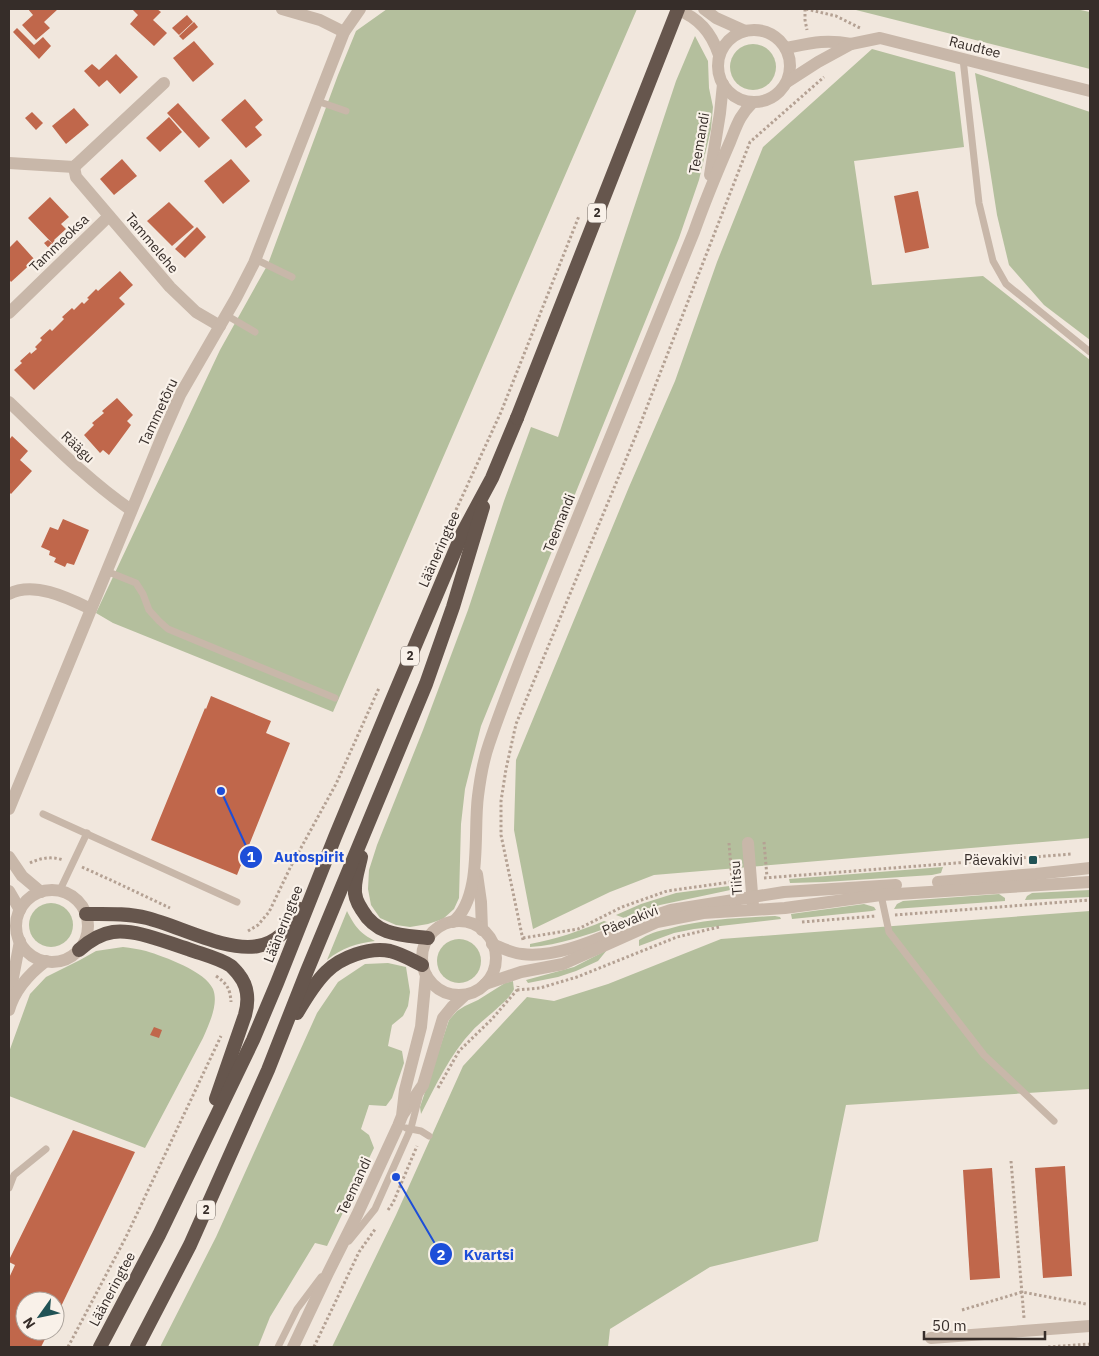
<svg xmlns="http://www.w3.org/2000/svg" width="1099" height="1356" viewBox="0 0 1099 1356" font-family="'IBM Plex Sans',sans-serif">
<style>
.green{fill:#b4bf9d}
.building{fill:#c0674b}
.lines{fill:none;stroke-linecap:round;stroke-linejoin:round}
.path{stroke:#b4a193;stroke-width:3;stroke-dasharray:2.5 2.5;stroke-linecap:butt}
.service{stroke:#c8b7a9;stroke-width:7}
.minor{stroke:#c8b7a9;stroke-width:12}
.trunk{stroke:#66564d;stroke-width:14}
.trunk-bridge{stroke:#66564d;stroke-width:14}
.poi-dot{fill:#205255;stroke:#f9f1e9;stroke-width:2}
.labels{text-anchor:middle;stroke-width:4.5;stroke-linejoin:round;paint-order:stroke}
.shield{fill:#f9f1e9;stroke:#706863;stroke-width:1}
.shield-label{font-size:12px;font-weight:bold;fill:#362d29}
.street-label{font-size:14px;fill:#362d29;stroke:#f9f1e9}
.poi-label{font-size:14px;fill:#362d29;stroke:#f9f1e9;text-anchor:end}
.leader{fill:none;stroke:#1d4ed8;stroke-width:2}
.callout-dot{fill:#1d4ed8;stroke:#f9f1e9;stroke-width:2}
.mark-label{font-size:15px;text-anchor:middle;font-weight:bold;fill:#fff}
.callout-label{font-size:15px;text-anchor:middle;font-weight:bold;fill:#1d4ed8;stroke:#f9f1e9;stroke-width:4.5;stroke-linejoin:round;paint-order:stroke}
</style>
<rect width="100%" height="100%" fill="#f1e7dd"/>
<!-- green -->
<g class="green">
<polygon points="387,9 637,9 333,712 113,623 96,613 220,350 268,264 338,75 356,31"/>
<polygon points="852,9 1076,9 1090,12 1090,69"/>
<polygon points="695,36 708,61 709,88 713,107 711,129 699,180 679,238 481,726 465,789 461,824 459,898 454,909 443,919 428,924 410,927 396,925 380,918 371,905 368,889 369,870 377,845 423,730 468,610 504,501 531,427 558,437 676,81"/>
<circle cx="753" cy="67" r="23"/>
<polygon points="872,49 955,72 964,147 854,161 872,285 983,276 1090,360 1090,838 654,875 610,892 533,929 514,830 516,760 629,487 675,381 717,262 763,147"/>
<polygon points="975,73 1090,112 1090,340 1044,305 1009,265 997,215"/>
<polygon points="943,867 941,873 932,875 825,882 790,883 789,879"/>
<polygon points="737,885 735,889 660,905 624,918 616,915 641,904 676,893"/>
<polygon points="1090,890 1090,897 1025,900 1027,896 1032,893"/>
<polygon points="999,894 1005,898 1005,901 894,909 897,904 903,901"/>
<circle cx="51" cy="925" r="22"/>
<polygon points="864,904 874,907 876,910 872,911 792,919 791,914"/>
<path d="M347,911C355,927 360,933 375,941C357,943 342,948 327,960Z"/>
<polygon points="1090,911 1090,1089 846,1105 818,1241 710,1267 610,1329 608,1347 332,1347 396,1215 463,1066 527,997 554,1001 608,984 721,939"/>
<path d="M775,916L780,917L781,919L694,929L674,933L639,946V940C648,934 657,931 668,929C703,919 739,918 775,916Z"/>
<path d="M604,921L615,925C587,935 560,945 530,947V944C556,939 580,931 604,921Z"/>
<circle cx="459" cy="961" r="22"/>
<path d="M123,947C131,948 139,949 146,951C165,957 205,971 213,989C219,1004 209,1024 203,1038L145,1148L9,1096V1052L30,994L46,977L80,960L96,951Z"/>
<polygon points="607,950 598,961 576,971 558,977 528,983 526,980 574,967"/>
<polygon points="388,963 406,967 410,992 408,1006 403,1016 392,1025 388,1046 402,1051 404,1063 392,1098 386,1106 369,1105 361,1129 369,1135 374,1148 327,1246 315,1243 270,1317 258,1347 160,1347 216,1237 317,1013 338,982 365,964"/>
<path d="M513,981C513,982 514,989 514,989C510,1000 482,1020 473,1030C450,1054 436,1085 421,1114L420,1107L449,1020L457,1011L465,1006L478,1000L505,983Z"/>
</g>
<!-- building -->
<g class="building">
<polygon points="28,9 58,9 44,22 50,28 36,40 22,25 33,15"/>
<polygon points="132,9 157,9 161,12 153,20 167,33 154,46 130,24 138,15"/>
<polygon points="187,15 193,22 179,35 172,28"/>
<polygon points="194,22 198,27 183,40 179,36"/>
<polygon points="17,28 34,45 43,37 51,46 39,59 13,32"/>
<polygon points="194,41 214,64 193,82 173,58"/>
<polygon points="116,54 138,77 120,94 107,80 99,87 84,71 92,64 99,70"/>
<polygon points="245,99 263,120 255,127 262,135 246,148 221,120"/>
<polygon points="178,103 210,138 199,148 167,113"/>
<polygon points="74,108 89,125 66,144 52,126"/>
<polygon points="32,112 43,123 36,130 25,118"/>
<polygon points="169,117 182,132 160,152 146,138"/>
<polygon points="122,159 137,176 114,195 100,179"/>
<polygon points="231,159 250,181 223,204 204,181"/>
<polygon points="918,191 929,248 905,253 894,196"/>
<polygon points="50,197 69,217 61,224 66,229 54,240 61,249 55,255 44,243 48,240 53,244 28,218"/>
<polygon points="169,202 194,227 172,246 147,221"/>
<polygon points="197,227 206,237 185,258 175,249"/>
<polygon points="17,240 35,260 11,282 9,279 9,248"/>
<polygon points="120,271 133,285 119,298 125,304 34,390 14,370 22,363 20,361 30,352 31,354 37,349 35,347 42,340 40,338 50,329 52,331 64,319 62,317 72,308 74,310 82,302 84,304 89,299 87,298 96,289 98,291"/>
<polygon points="117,398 133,415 127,421 131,425 109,455 103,450 100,453 84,435 94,425 92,423 104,413 102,411"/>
<polygon points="12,436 28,451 20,460 32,471 11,494 9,492 9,440"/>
<polygon points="63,519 89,530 74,565 67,563 65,567 54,562 56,558 49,555 50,551 41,547 50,527 58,530"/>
<polygon points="211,696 271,721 266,733 290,743 237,875 151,840 205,708 206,709"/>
<polygon points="154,1027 162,1030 159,1038 150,1035"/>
<polygon points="73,1130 135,1152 55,1319 55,1301 25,1301 25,1331 49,1331 41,1347 9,1347 9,1278 15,1265 9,1262 9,1260"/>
<polygon points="1065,1166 1072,1276 1043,1278 1035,1168"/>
<polygon points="992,1168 1000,1278 970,1280 963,1170"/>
</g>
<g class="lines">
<!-- path -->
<g class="path">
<polyline points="805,9 805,20 807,30"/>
<polyline points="806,9 836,16 860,28"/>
<polyline points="456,510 501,412 579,216"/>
<polyline points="764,842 767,877"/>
<polyline points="729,843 732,881"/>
<path d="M30,863C40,858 52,856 63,860"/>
<polyline points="82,867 115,882 170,908"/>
<polyline points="764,878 1072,854"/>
<polyline points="895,915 1090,900"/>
<polyline points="802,922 876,916"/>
<polyline points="248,931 258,925 269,912 291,866 336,784 379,688"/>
<polyline points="523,938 578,929 622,907 667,891 738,881"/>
<polyline points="523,940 501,835 501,801 506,769 516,724 636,435 750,142 824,77"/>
<path d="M216,976C227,984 230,988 231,1002"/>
<polyline points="517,990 540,988 577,977 677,937 719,927"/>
<polyline points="438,1088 459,1051 492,1019 517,990 518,986"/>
<polyline points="1011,1161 1024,1318"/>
<polyline points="388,1210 393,1203 417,1146"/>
<polyline points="962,1310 1022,1292 1086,1304"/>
<polyline points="68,1347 126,1237 221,1036"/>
<polyline points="314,1347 359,1252 376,1228"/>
<polyline points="1048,1347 1090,1344"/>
</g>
<!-- service -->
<g class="service">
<polyline points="963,59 979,203 993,261 1006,284 1090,352"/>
<polyline points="317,101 346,111"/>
<polyline points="255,259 292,277"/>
<polyline points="226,315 255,332"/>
<polyline points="106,571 136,583 143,594 149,610 159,621 168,629 335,698"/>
<polyline points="43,814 237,902"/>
<polyline points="60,890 87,833"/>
<polyline points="881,895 889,932 984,1055 1054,1121"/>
<polyline points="406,1128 421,1131 429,1136"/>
<polyline points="9,1188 14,1175 46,1149"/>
<polyline points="349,1241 375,1209 411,1128 419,1097"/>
<polyline points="278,1347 297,1309 321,1277"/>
</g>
<!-- minor -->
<g class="minor">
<polyline points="282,9 320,20 344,32"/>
<path d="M676,9C699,18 711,32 719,55"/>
<polyline points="704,9 716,18 745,31"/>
<circle cx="754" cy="66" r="36"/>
<path d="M786,48C811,43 825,39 851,44"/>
<polyline points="787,82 818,62 851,44 880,38 1090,91"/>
<polyline points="9,163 74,167 164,83"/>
<polyline points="74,167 76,177 170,287 196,312 220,326"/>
<polyline points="710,175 720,113 723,84"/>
<polyline points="9,313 109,216"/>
<path d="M9,402C48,439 86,479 131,510"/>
<path d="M9,594C34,581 68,598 91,609"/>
<polyline points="9,809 163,434 180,395 236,298 254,263 344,32 360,9"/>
<polyline points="748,843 753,906"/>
<polyline points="9,857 22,876 41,892"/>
<polyline points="477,874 481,902 482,930"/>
<polyline points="938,882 1036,874 1090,868"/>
<circle cx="52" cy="926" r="36"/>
<polyline points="9,891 20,910"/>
<polyline points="653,916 671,910 784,892 896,885"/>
<circle cx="459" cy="958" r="37"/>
<path d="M453,922C483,897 473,832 478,796C480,780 484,758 489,744C514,671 544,600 573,529C613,430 654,331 694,232C705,201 717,172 730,142C737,125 739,116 753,102"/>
<path d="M492,944C502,948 511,953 522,954C552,958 589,943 617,931"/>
<polyline points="485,984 521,972 563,964 657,922 703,913 785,908 881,895 1090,882"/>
<polyline points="12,999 12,983 20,941"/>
<path d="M9,1010C15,989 29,974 46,961"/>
<polyline points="403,1114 423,1085 443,1018 452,1007 465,995"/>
<polyline points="931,1338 1090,1326"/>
<polyline points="293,1347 328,1273 357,1215 398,1126 402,1116 405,1090 421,1027 426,975"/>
</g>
<!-- trunk -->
<g class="trunk">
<path d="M361,857C359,867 355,878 355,888C354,896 358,904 362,910C377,936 402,935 428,938"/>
<path d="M86,914C106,914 128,913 147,918C179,926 226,952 258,946C278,943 292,925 300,909"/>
<path d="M79,950C89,941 99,934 113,932C136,929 165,942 188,949C201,954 219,958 231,966C233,968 237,972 239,975C248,986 249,1001 245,1015L216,1099"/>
<path d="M297,1013C304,1001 316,982 326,972C341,957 369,947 390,951C402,954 412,960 422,965"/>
<polyline points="100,1347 159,1235 253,1040 277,983 335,837 392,700 463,532 492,478 517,418"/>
<polyline points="137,1347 190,1245 268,1070 307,971 426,684 453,607 483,507"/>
</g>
<!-- trunk-bridge -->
<polyline class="trunk-bridge" points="517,418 678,9"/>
</g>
<!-- markers -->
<rect class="poi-dot" x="1028" y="855" width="10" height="10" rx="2.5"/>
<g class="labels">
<!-- shield labels -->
<g class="shield">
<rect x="588" y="203.5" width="18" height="19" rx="4"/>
<rect x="401" y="646.5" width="18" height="19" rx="4"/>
<rect x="197" y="1200.5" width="18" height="19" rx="4"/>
</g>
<g class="shield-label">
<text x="597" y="217">2</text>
<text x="410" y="660">2</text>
<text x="206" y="1214">2</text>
</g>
<!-- street labels -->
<g class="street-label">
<text transform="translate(975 47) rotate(14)" y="5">Raudtee</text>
<text transform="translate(699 143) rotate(-80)" y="5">Teemandi</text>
<text transform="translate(59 243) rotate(-44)" y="5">Tammeoksa</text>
<text transform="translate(152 243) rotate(50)" y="5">Tammelehe</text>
<text transform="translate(158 412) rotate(-65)" y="5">Tammetõru</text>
<text transform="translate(78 447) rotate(43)" y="5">Räägu</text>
<text transform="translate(559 523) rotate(-68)" y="5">Teemandi</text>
<text transform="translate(439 549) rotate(-66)" y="5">Lääneringtee</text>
<text transform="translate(736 878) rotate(-94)" y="5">Tiitsu</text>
<text transform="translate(630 920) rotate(-22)" y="5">Päevakivi</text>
<text transform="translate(283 924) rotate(-68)" y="5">Lääneringtee</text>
<text transform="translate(354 1186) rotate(-65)" y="5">Teemandi</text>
<text transform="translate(112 1289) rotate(-62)" y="5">Lääneringtee</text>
</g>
<!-- poi labels -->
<g class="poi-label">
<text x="1023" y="865">Päevakivi</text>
</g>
</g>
<!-- callouts -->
<path class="leader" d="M221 791L251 857M396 1177L441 1254"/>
<g class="callout-dot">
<circle cx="221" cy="791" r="5"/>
<circle cx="396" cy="1177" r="5"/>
<circle cx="251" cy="857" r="12"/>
<circle cx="441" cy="1254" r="12"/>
</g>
<g class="mark-label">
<text x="251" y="862">1</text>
<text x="441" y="1260">2</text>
</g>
<g class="callout-label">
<text x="309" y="862">Autospirit</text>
<text x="489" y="1260">Kvartsi</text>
</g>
<!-- border -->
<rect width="1099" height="1356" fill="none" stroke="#362d29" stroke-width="20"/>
<!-- north arrow -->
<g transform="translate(40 1316) rotate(237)"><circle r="24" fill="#f9f1e9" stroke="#aba39c"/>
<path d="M0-4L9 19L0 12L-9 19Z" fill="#205255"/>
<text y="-8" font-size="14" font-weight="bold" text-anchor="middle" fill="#362d29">N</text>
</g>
<!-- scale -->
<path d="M924 1331v8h121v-8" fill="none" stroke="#362d29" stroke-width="2.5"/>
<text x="932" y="1331" font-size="15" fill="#362d29" stroke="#f9f1e9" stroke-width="4" paint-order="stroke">50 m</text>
</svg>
